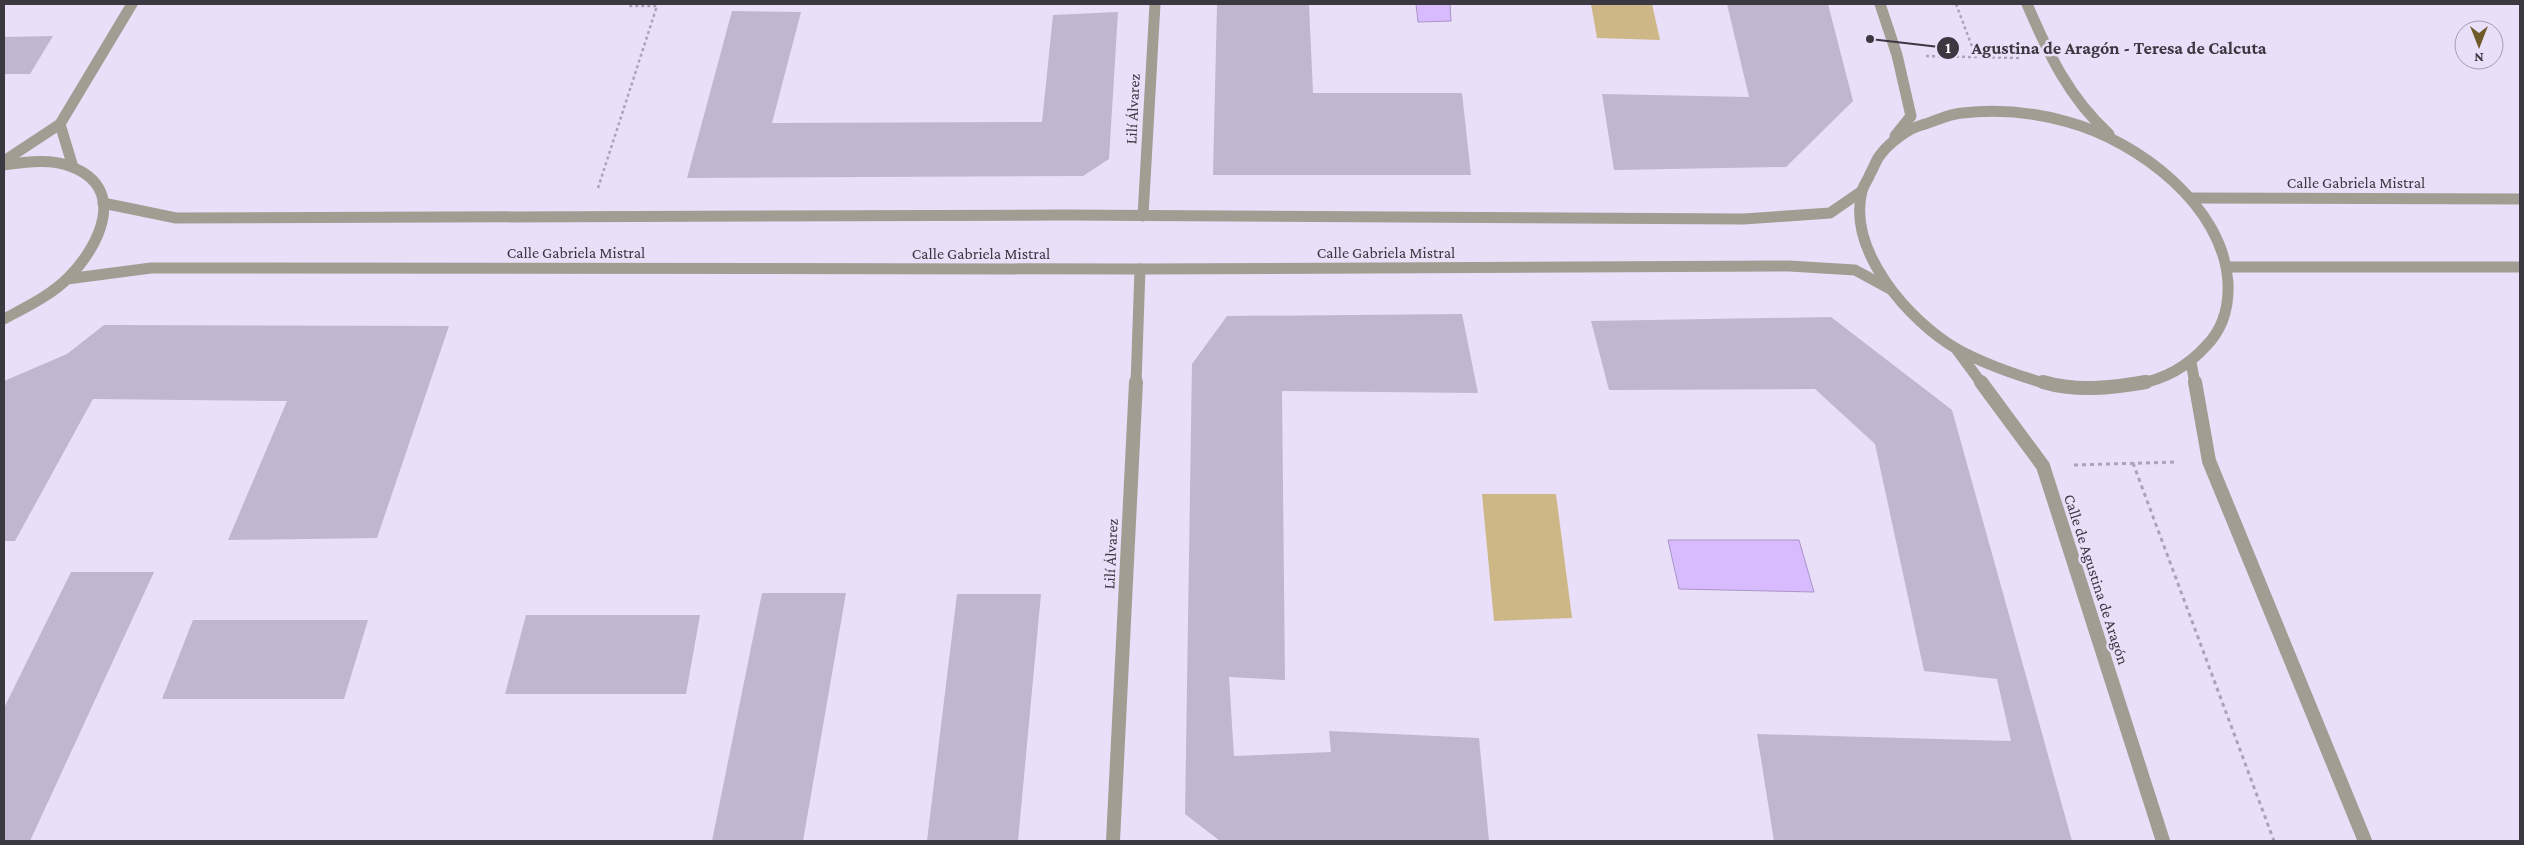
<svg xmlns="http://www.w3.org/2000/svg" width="2524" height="845" viewBox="0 0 2524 845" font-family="'Crimson Pro',serif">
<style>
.green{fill:#ceb786}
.water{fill:#d8bbfe;stroke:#a994c6}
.building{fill:#c0b6cf}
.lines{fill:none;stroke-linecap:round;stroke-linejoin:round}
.path-far1{stroke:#aca3b7;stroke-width:2.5;stroke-dasharray:3 3;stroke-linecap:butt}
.path{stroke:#aca3b7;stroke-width:3;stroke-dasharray:4 4;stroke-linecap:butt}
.minor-far1{stroke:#a19d92;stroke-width:11}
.minor{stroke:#a19d92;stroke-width:14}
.labels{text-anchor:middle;stroke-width:5;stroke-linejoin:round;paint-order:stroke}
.street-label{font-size:16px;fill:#3c3842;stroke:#eadff9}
.leader{fill:none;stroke:#3c3842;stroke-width:2}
.callout-dot{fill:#3c3842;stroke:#eadff9;stroke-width:2}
.mark-label{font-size:15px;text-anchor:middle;font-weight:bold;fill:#fff}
.callout-label{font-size:18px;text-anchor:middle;font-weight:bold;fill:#3c3842;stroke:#eadff9;stroke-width:5;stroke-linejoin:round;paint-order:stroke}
</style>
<rect width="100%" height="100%" fill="#eadff9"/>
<!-- green -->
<g class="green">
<polygon points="1591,4 1652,4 1660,40 1597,38"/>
<polygon points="1482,494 1556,494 1572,618 1494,621"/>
</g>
<!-- water -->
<g class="water">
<polygon points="1416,4 1450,4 1451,21 1418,22"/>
<polygon points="1668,540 1799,540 1814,592 1679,589"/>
</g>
<!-- building -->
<g class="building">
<polygon points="1217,4 1309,4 1313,93 1462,93 1471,175 1213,175"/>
<polygon points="1727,4 1828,4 1853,101 1786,167 1614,170 1602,94 1749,97"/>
<polygon points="732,11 801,12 772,123 1042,122 1053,15 1118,12 1109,159 1083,176 687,178"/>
<polygon points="53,36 30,74 4,74 4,37"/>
<polygon points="1462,314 1478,393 1282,391 1285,680 1229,677 1234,756 1331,752 1329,731 1479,738 1489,841 1220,841 1185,814 1192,364 1227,316"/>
<polygon points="1831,317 1952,410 2072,841 1774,841 1757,734 2011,741 1997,679 1924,671 1875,444 1815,389 1609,390 1591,321"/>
<polygon points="104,325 449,326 377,538 228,540 287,401 93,399 15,541 4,541 4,381 67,354"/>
<polygon points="71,572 154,572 30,841 4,841 4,708"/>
<polygon points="762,593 846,593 803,841 712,841"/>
<polygon points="957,594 1041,594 1018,841 927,841"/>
<polygon points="526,615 700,615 686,694 505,694"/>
<polygon points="193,620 368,620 344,699 162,699"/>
</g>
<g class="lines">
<!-- path-far1 -->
<g class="path-far1">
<polyline points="1956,4 1976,57"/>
<polyline points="1926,56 2019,58"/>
<polyline points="598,188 657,6 628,6 628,4"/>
</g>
<!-- path -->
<g class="path">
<polyline points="2133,463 2274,841"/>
<polyline points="2074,465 2178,462"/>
</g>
<!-- minor-far1 -->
<g class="minor-far1">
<polyline points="1880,4 1897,55 1911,116 1895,136"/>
<path d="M2027,4C2048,53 2069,98 2109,134"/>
<polyline points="60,124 73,167"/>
<polyline points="4,161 60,124 132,4"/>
<path d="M4,165C26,162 51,158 72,167C128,189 99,247 68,278C50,296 26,307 4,319"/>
<polyline points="2191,198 2520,199"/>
<polyline points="103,203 176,218 1065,215 1744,219 1830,213 1862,191"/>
<polyline points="1143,216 1155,4"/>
<polyline points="2227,267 2520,267"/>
<polyline points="67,279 151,268 1140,269 1789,266 1855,270 1890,289"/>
<polyline points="1957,350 1982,384"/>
<polyline points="2191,362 2195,384"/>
<polyline points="1136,384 1140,269"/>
<path d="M2047,384C2016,375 1986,365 1957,349C1909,321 1847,251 1862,191C1863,186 1868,180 1870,174C1874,168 1876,159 1881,154C1889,143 1909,128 1922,125C1935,121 1949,114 1962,113C1997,109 2033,112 2068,122C2138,141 2224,206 2228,283C2229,307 2223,329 2206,346C2188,366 2165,379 2138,384"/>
</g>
<!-- minor -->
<g class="minor">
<polyline points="1981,382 2043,466 2163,841"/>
<path d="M2043,382C2077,392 2111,388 2146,382"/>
<polyline points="2195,382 2209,461 2365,841"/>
<polyline points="1113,841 1136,382"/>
</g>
</g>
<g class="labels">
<!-- street labels -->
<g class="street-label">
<text transform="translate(1132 109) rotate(-87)" y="6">Lilí Álvarez</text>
<text x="2356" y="188">Calle Gabriela Mistral</text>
<text x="576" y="258">Calle Gabriela Mistral</text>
<text x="1386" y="258">Calle Gabriela Mistral</text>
<text x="981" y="259">Calle Gabriela Mistral</text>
<text transform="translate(1110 554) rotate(-87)" y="6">Lilí Álvarez</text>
<text transform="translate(2097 579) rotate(72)" y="6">Calle de Agustina de Aragón</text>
</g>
</g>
<!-- callouts -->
<path class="leader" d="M1870 39L1948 48"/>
<g class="callout-dot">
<circle cx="1870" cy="39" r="5"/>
<circle cx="1948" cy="48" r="12"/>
</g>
<g class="mark-label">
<text x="1948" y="53">1</text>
</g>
<g class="callout-label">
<text x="2119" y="54">Agustina de Aragón - Teresa de Calcuta</text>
</g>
<!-- border -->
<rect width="2524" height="845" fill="none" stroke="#3c3842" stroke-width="10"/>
<!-- north arrow -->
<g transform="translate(2479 45) rotate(180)"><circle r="24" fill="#eadff9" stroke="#a49cb0"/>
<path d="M0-4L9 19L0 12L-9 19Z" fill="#6f5a29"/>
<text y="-8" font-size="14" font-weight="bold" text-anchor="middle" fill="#3c3842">N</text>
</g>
</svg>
